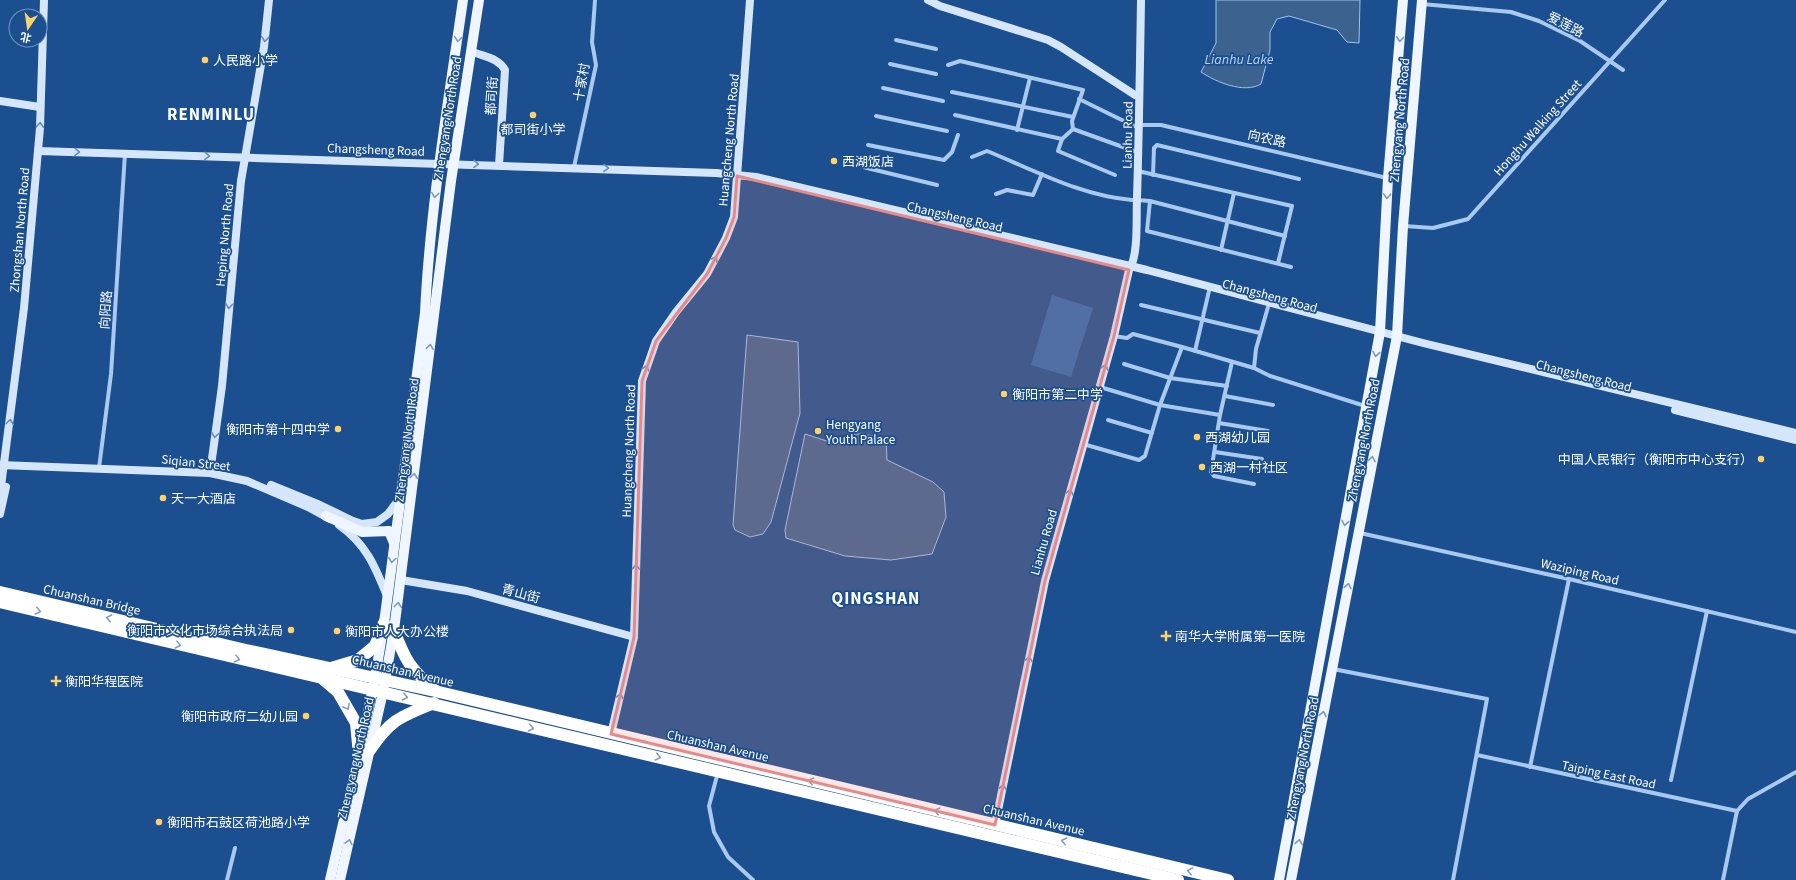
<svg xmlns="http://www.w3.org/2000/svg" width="1796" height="880" viewBox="0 0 1796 880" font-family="'Source Sans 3','Noto Sans SC',sans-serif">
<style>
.green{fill:#2e69ad}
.water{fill:#3c6290;stroke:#9cc4f0}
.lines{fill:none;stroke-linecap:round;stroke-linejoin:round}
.street{stroke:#a9c9ee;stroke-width:4}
.secondary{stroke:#d6e6fa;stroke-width:8}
.primary{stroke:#f0f6ff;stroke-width:10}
.highway{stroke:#fff;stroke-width:12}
.oneway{stroke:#668bba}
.oneway2{stroke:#7b9ac1}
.oneway3{stroke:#829ec1}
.marked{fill:#e88989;fill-opacity:0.2;stroke:#e88989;stroke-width:3;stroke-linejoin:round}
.poi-dot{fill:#ffd166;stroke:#1b4f8f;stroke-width:1.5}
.labels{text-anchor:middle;stroke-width:3.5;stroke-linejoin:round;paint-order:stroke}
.street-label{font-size:13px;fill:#fff;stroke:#1b4f8f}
.poi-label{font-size:13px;fill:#fff;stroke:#1b4f8f;text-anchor:start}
.water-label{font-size:14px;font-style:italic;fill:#b5d3f5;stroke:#1b4f8f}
.district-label{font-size:17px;font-weight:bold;letter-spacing:1px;fill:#fff;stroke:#1b4f8f}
</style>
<rect width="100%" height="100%" fill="#1b4f8f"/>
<!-- green -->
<polygon class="green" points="1052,295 1093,308 1071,377 1031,365"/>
<!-- water -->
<g class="water">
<path d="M1216,0H1360L1359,43L1347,42L1337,30L1289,16L1277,19L1270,32V50L1261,84C1244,94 1216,82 1201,72L1216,43Z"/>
<polygon points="747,335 798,342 800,413 771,522 763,534 750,537 735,530 733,525"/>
<polygon points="805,434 833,443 834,445 849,443 847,434 863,434 886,439 887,460 933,482 944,492 946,517 932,554 891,560 845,556 786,538 785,530"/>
</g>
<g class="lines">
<!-- street -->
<g class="street">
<polyline points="1422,4 1511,12 1539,21 1580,41 1623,70"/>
<polyline points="896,40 936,49"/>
<polyline points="890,64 936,74"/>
<polyline points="948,65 960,61 1083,90 1072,121 1073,129 1062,139 1058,151 1115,175"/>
<polyline points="883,88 943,101"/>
<polyline points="952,92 1073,117"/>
<polyline points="1079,99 1134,126"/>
<polyline points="955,115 1062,139"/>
<polyline points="876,116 947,131"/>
<polyline points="1140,125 1161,125 1387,178"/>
<polyline points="1073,129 1134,151"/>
<polyline points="1017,130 1030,78"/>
<polyline points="868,145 944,160 952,152 958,135"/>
<path d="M972,157L987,151C1034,170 1081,196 1132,200"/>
<polyline points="574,167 596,65 592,42 595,0"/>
<polyline points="863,167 937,185"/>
<polyline points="1138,171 1292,206 1278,263"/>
<polyline points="1153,175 1154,148 1157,145 1299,179"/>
<polyline points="996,194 1007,190 1033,195 1042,174"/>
<polyline points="1137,200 1150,201 1285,236"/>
<polyline points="1150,201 1147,231 1291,267"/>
<polyline points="1404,226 1433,228 1468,219 1665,0"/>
<polyline points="1221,250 1234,193"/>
<polyline points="1141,305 1260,333"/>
<polyline points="1114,336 1127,338 1133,334 1182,347 1254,368 1270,376 1365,406"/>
<polyline points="1195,351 1209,291"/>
<polyline points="1232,362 1220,415 1211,472 1214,476 1254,484"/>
<polyline points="1124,364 1170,378 1227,386"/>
<polyline points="1254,368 1256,349 1268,307"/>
<polyline points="1100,387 1160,405 1220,415"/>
<polyline points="1225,396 1273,405"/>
<polyline points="1108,420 1152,433"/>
<polyline points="1219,423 1268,431"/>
<polyline points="1083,444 1139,460 1145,456 1160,405 1182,347"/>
<polyline points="1215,452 1262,459"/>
<polyline points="99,468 111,374 125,153"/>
<polyline points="1360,533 1569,579 1796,632"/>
<polyline points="1333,669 1487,699 1453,880"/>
<polyline points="1477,755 1737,811"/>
<polyline points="1530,767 1569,579"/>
<polyline points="718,772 709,806 714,832 728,857 753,880"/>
<polyline points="1671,780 1707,611"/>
<polyline points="1737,811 1748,799 1796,772"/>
<polyline points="227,880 235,848"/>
<polyline points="1723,880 1737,811"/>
</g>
<!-- secondary -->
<g class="secondary">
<polyline points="928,0 940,6 1048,40 1061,47 1135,95"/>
<path d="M471,51C483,57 498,57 505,70L499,165"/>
<polyline points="0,101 40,107"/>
<polyline points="38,151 716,173 756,177 1147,270 1423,343 1796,433"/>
<polyline points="1675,410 1796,440"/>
<polyline points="0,465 210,473 247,481 308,507 330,519"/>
<polyline points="210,473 222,386 241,181 264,47 269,0"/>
<polyline points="271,485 320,505 353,521 362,524 377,522 388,514 400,498"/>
<polyline points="0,494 24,308 40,128 44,0"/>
<polyline points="0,514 6,487"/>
<path d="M339,525C366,544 375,566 387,596"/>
<polyline points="401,580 467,591 634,637"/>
<polyline points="611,734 634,637 642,381 656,341 676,312 707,274 726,238 734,217 750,0"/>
<path d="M995,825L1045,581L1114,336L1129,270C1139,255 1136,216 1137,198C1139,132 1140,66 1141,0"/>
</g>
<!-- primary -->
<g class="primary">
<polyline points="326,516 362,532 389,531 394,543"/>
<path d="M330,880L359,755L375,678L384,623L425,313C430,208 448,104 463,0"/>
<polyline points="340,880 383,692 394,630 451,181 479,0"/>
<polyline points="1279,880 1380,332 1388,178 1403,0"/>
<polyline points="1291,880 1397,336 1403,226 1422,0"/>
</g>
<!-- highway -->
<g class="highway">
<polyline points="0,592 246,650 435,691 1228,880"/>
<path d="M0,602C392,696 785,787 1178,880"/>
<path d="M394,630C405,660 410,669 435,690"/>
<polyline points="331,668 358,660 375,646 384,623"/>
<polyline points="324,680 338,692 356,723 359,755"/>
<path d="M370,750C391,719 400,717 434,703"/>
</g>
</g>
<!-- one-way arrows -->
<defs><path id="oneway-chevron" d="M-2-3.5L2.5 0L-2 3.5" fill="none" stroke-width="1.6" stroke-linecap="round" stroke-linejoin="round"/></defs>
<g class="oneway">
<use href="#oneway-chevron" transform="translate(265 39) rotate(96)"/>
<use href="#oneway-chevron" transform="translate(40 125) rotate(-87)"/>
<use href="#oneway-chevron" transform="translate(77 152) rotate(2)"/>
<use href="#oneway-chevron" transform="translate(207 156) rotate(2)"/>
<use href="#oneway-chevron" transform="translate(476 164) rotate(2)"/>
<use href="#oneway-chevron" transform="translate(606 168) rotate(2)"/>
<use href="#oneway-chevron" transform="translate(715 259) rotate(-60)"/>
<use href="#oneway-chevron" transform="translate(229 306) rotate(95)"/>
<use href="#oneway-chevron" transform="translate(1105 367) rotate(-74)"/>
<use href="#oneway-chevron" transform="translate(646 368) rotate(-71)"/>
<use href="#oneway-chevron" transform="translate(10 422) rotate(-83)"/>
<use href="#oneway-chevron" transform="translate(215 435) rotate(98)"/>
<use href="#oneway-chevron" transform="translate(1070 492) rotate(-74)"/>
<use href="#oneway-chevron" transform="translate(636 567) rotate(-88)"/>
<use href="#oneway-chevron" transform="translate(1029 659) rotate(-79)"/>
<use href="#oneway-chevron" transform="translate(620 696) rotate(-77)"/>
<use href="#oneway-chevron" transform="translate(1003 787) rotate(-78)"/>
</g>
<g class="oneway2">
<use href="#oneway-chevron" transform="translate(458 39) rotate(98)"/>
<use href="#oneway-chevron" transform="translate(1400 39) rotate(95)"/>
<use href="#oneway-chevron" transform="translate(435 195) rotate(97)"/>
<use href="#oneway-chevron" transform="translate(1387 196) rotate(93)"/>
<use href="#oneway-chevron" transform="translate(430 347) rotate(-83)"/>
<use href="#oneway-chevron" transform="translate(1376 354) rotate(100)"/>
<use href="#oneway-chevron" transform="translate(1372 459) rotate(-79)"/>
<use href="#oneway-chevron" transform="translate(414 476) rotate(-83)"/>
<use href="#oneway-chevron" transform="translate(1345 523) rotate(100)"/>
<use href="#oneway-chevron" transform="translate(392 560) rotate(98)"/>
<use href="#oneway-chevron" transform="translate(1348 586) rotate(-79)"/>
<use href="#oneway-chevron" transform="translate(398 605) rotate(-83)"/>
<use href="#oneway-chevron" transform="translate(1323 714) rotate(-79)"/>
<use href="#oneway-chevron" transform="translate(349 842) rotate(-77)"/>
<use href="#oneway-chevron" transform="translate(1299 842) rotate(-79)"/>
</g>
<g class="oneway3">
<use href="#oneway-chevron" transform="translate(38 611) rotate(13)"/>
<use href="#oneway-chevron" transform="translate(109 618) rotate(-167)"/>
<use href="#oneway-chevron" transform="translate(178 645) rotate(14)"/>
<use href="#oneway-chevron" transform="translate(237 659) rotate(14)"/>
<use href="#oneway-chevron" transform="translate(405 697) rotate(13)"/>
<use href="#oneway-chevron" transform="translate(347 707) rotate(61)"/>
<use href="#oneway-chevron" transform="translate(531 728) rotate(13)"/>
<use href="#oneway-chevron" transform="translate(658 757) rotate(13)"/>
<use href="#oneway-chevron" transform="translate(811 781) rotate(-167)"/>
<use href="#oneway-chevron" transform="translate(937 811) rotate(-167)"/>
<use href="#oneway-chevron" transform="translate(1064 841) rotate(-167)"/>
<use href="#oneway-chevron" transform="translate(1190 871) rotate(-167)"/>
</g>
<!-- marked area -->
<path class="marked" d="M737,176L1129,270L1114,336L1045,581L995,825L611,734L634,637L642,381L656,341L707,274L726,238L734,217Z"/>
<!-- markers -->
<g class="poi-dot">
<circle cx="205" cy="60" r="4"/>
<circle cx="533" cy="115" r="4"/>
<circle cx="834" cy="161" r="4"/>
<circle cx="1004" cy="394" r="4"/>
<circle cx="338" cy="429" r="4"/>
<circle cx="818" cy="431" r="4"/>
<circle cx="1197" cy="437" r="4"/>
<circle cx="1761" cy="459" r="4"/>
<circle cx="1202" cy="467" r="4"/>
<circle cx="163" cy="498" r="4"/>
<circle cx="291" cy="630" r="4"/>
<circle cx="337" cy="631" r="4"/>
<path d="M1164 630h4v4h4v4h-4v4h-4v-4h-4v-4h4z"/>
<path d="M54 675h4v4h4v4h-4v4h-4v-4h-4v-4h4z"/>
<circle cx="306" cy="716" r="4"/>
<circle cx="159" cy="822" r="4"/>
</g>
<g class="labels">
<!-- street labels -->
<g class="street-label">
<text transform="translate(1566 24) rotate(27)" y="5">爱莲路</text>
<text transform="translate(581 82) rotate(-80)" y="5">十家村</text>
<text transform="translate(491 96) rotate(-86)" y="5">都司街</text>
<text transform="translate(447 118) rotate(-81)" y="5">Zhengyang North Road</text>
<text transform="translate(1399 120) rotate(-85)" y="5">Zhengyang North Road</text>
<text transform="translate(1537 127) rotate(-48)" y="5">Honghu Walking Street</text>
<text transform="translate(1127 135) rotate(-89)" y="5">Lianhu Road</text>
<text transform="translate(1267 138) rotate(13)" y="5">向农路</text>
<text transform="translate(728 140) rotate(-85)" y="5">Huangcheng North Road</text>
<text transform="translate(376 149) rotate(2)" y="5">Changsheng Road</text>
<text transform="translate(955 216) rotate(13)" y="5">Changsheng Road</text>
<text transform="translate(19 230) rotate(-85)" y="5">Zhongshan North Road</text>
<text transform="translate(224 235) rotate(-85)" y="5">Heping North Road</text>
<text transform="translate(1270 295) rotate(15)" y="5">Changsheng Road</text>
<text transform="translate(105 310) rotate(-86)" y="5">向阳路</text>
<text transform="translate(1584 375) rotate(14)" y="5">Changsheng Road</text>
<text transform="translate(406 440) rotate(-83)" y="5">Zhengyang North Road</text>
<text transform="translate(1363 440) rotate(-79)" y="5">Zhengyang North Road</text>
<text transform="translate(628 451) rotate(-88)" y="5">Huangcheng North Road</text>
<text transform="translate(196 462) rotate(6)" y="5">Siqian Street</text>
<text transform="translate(1043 542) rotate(-74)" y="5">Lianhu Road</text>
<text transform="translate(1580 571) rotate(13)" y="5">Waziping Road</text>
<text transform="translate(521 593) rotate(15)" y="5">青山街</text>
<text transform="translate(92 599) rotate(13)" y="5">Chuanshan Bridge</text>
<text transform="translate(403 670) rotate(13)" y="5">Chuanshan Avenue</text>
<text transform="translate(718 745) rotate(13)" y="5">Chuanshan Avenue</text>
<text transform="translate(355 758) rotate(-77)" y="5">Zhengyang North Road</text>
<text transform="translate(1302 758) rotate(-79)" y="5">Zhengyang North Road</text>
<text transform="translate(1609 774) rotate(12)" y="5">Taiping East Road</text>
<text transform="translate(1034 819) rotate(13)" y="5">Chuanshan Avenue</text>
</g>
<!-- poi labels -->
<g class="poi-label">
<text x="213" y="65">人民路小学</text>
<text x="533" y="134" text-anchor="middle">都司街小学</text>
<text x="842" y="166">西湖饭店</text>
<text x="1012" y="399">衡阳市第二中学</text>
<text x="826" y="429">Hengyang<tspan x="826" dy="15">Youth Palace</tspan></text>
<text x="330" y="434" text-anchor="end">衡阳市第十四中学</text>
<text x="1205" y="442">西湖幼儿园</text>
<text x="1753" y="464" text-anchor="end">中国人民银行（衡阳市中心支行）</text>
<text x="1210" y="472">西湖一村社区</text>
<text x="171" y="503">天一大酒店</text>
<text x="283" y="635" text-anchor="end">衡阳市文化市场综合执法局</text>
<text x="345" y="636">衡阳市人大办公楼</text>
<text x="1175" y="641">南华大学附属第一医院</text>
<text x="65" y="686">衡阳华程医院</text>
<text x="298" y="721" text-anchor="end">衡阳市政府二幼儿园</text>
<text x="167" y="827">衡阳市石鼓区荷池路小学</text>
</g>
<!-- water labels -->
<g class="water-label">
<text x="1239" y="64">Lianhu Lake</text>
</g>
<!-- district labels -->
<g class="district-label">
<text x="211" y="120">RENMINLU</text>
<text x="876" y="604">QINGSHAN</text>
</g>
</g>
<!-- north arrow -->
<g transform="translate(28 28) rotate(193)"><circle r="19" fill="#1b4f8f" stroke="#7695bc"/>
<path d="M0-3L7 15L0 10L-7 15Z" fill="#ffd166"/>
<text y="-6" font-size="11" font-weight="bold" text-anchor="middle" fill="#ffffff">北</text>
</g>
</svg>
